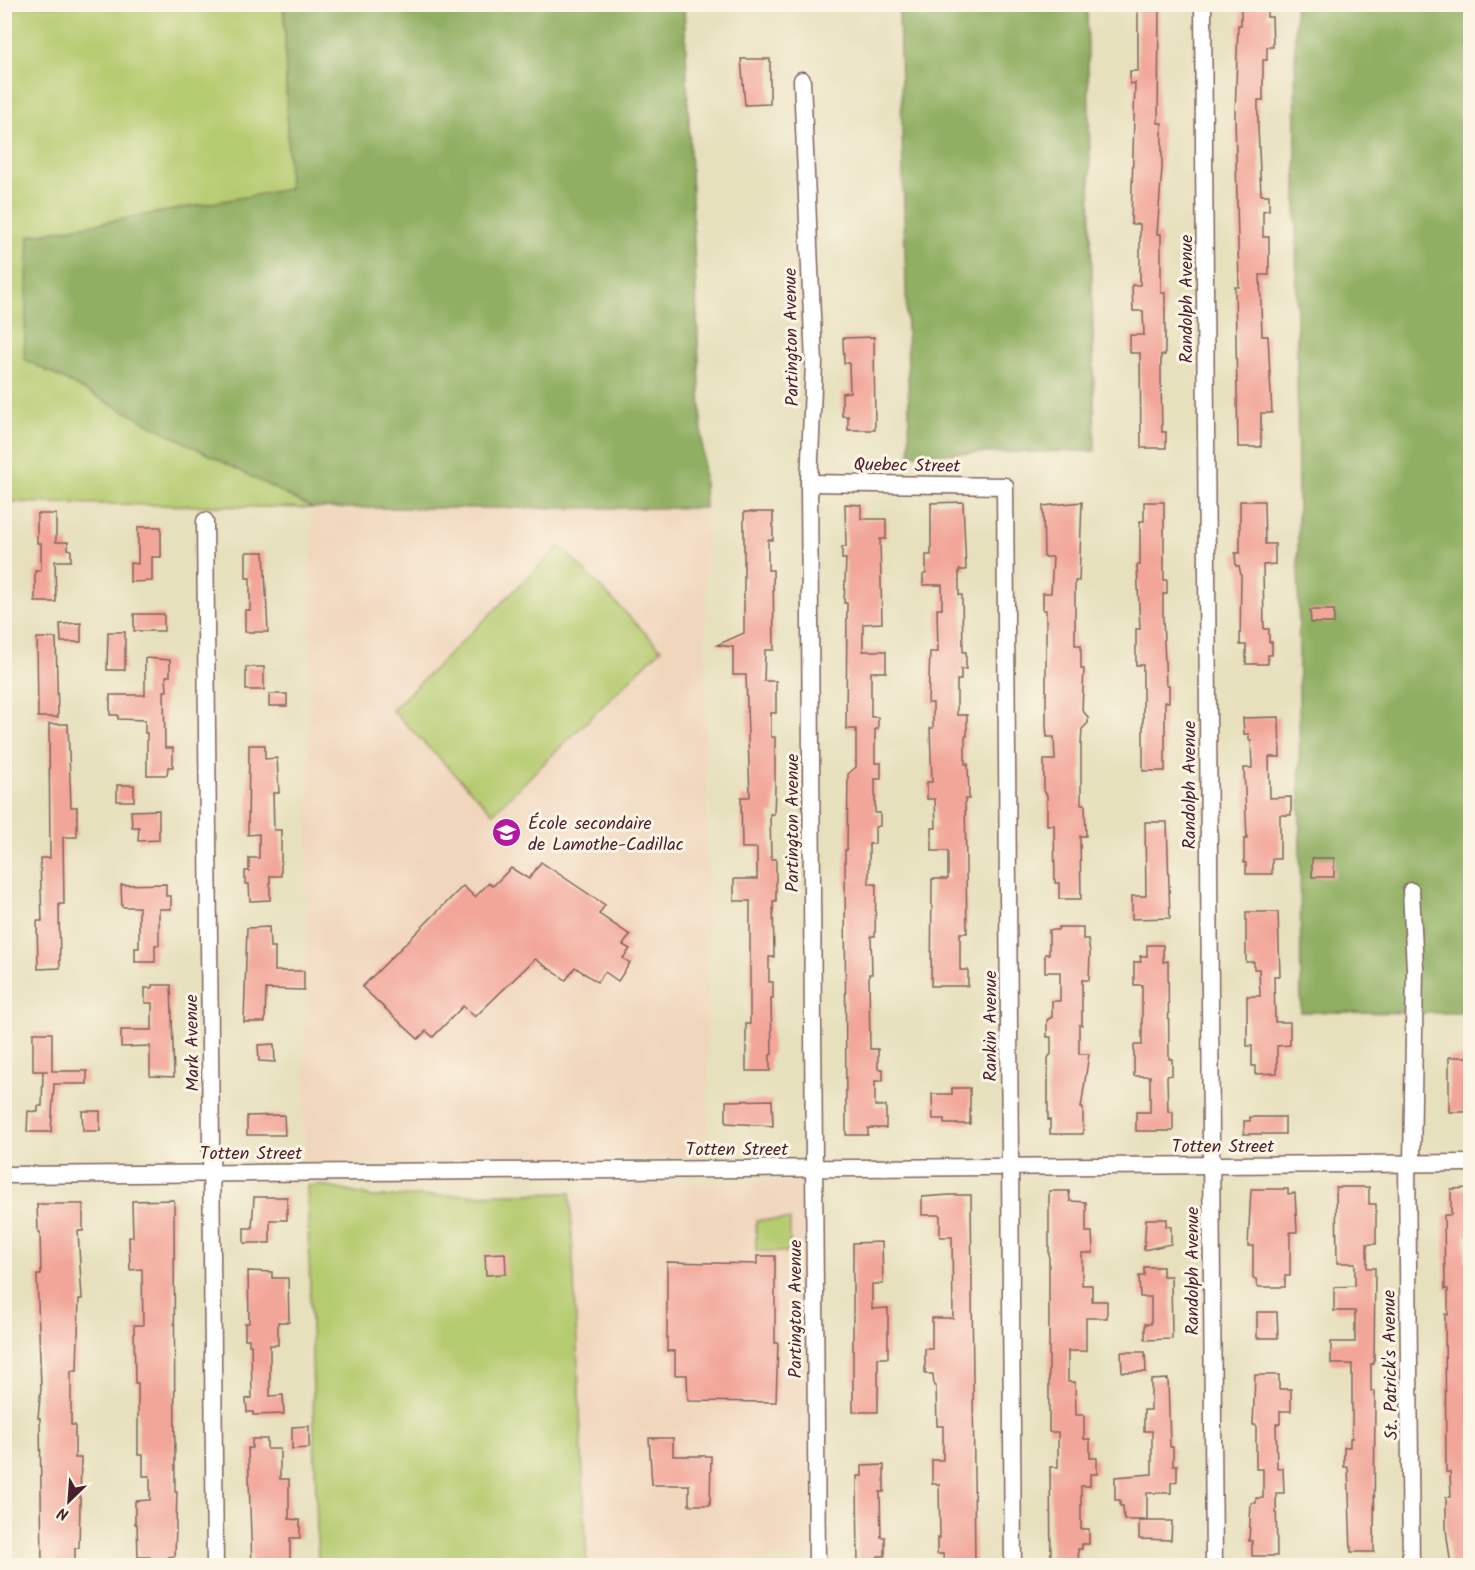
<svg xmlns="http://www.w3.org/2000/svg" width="1475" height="1570" viewBox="0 0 1475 1570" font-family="Kalam,sans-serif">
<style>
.built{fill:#f0d6bc}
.green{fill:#b5cb6f;stroke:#80754d;stroke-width:1.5}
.forest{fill:#90af62;stroke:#6d6746;stroke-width:1.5}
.building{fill:#f2a699}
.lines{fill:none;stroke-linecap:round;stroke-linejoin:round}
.minor-casing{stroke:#81635e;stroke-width:19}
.minor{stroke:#fff;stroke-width:16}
.labels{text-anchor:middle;stroke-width:6;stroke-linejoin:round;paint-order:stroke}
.street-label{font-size:18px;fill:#4a1f2b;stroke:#fcf5e5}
.poi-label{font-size:18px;fill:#4a1f2b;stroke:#fcf5e5;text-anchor:start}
</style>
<rect width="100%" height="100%" fill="#fcf5e5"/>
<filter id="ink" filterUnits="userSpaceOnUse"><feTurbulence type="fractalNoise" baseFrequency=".0167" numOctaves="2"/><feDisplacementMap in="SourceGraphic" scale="12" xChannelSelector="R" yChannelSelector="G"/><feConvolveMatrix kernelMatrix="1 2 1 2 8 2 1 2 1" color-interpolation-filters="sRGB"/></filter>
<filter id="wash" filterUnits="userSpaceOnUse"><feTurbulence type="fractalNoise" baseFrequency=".008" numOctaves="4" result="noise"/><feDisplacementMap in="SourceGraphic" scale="24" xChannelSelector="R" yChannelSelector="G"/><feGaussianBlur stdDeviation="1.35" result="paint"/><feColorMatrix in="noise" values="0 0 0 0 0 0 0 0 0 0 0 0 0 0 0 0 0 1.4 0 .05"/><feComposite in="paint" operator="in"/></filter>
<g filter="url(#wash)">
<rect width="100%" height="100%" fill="#e7e0bd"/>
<!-- built -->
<g class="built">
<polygon points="312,508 705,508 708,1157 304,1163"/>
<polygon points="804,1182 811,1557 587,1565 570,1193 591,1193 626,1184"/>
</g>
<!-- green -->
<g class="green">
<polygon points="5,5 284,5 289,189 29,236 24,358 312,508 5,502"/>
<polygon points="560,546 661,649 493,813 392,710"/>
<polygon points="320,1185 373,1197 570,1193 587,1565 637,1565 318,1565 307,1186"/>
<polygon points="756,1220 790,1220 790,1252 756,1251"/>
</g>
<!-- forest -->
<g class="forest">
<polygon points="284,5 684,5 705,508 312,508 24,359 29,236 289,189"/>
<polygon points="875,5 1087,5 1095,451 910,454 899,6"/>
<polygon points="1295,5 1470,5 1470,1013 1301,1012"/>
</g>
<g id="blocks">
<!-- building -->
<g class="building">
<polygon points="1138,4 1159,4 1158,123 1162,123 1162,168 1157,234 1161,234 1161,293 1165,293 1165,355 1161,355 1161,380 1162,432 1166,432 1166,448 1141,448 1140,353 1130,353 1130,335 1144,335 1143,311 1133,311 1132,285 1140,285 1140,224 1131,224 1135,83 1130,84 1130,71 1138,71"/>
<polygon points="1267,7 1267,17 1272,17 1273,47 1267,47 1267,60 1263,60 1263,100 1258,100 1258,127 1261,195 1269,195 1269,210 1263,211 1263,237 1269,237 1269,275 1260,275 1262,336 1268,336 1272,413 1261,413 1261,447 1238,447 1235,287 1239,287 1235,115 1238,25 1241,25 1241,8"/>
<polygon points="741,59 770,59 770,104 745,105"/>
<polygon points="874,337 875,430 848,430 848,416 842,416 842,393 850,392 849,363 844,363 843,338"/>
<polygon points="1240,501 1264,501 1265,544 1275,544 1275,564 1263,565 1264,629 1269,629 1269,642 1272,642 1272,655 1268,655 1268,664 1246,664 1246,645 1240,645 1241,575 1239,566 1236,566 1235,553 1240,553"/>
<polygon points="963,502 966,570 959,570 959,595 962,595 963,652 966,652 966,669 961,669 961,680 957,680 957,715 967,715 967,736 965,736 965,764 968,764 969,799 965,799 967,933 960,933 960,970 968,970 968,986 931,986 932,879 948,879 948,851 932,851 932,828 936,828 935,799 927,799 927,782 932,782 930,728 933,728 933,703 928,703 930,652 938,652 937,609 942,609 942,585 923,585 923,575 926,573 926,555 931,555 931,503"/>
<polygon points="1082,502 1079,581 1075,581 1075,645 1081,645 1081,669 1084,669 1082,710 1088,717 1088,723 1082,729 1081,745 1081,804 1085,804 1086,836 1080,836 1081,899 1059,899 1059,883 1055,883 1054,825 1047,825 1047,795 1044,791 1044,760 1055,760 1054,737 1047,737 1046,725 1046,610 1043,610 1043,593 1051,593 1053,557 1044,557 1043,506"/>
<polygon points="1144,502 1164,502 1164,580 1167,580 1167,594 1163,594 1163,619 1166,685 1169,685 1169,702 1165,702 1165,771 1143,771 1143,665 1136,665 1136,629 1140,629 1137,565 1140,565 1140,521 1144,521"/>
<polygon points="845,504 861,505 861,519 886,519 886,539 880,539 882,623 863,624 863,651 886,651 886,672 871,672 871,717 878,717 878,729 875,729 875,763 881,763 881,779 875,779 875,813 880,813 880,826 875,827 875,844 869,844 869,884 876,884 875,936 871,936 872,974 869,974 870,1049 878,1049 878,1069 883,1069 883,1081 875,1081 875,1106 886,1106 886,1128 868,1128 868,1135 846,1135 845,850 847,850 848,774 856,767 856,729 846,729 847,603 844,603 846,559 842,559 842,547 846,547"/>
<polygon points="744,512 773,512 773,540 768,540 768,570 773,570 774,650 765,650 764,681 776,681 776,713 771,713 771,737 775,737 775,789 774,814 770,814 771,859 776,859 776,901 773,901 774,957 769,957 769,982 773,982 773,998 771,998 772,1054 770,1055 770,1071 746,1071 746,1024 750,1024 750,901 734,901 734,879 757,879 757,848 742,848 741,797 750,797 746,675 733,675 733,647 717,645 744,633"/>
<polygon points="37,514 56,514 56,542 68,542 68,549 71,550 71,561 55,561 56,602 35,602 35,571 41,571 41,543 37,543"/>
<polygon points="138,527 161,527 161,557 152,557 152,581 130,582 130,563 138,564"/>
<polygon points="246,552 264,552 268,632 245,632 245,610 250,610 250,578 246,578"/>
<polygon points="1310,610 1334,610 1334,623 1311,623"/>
<rect x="134" y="614" width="30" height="17"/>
<polygon points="81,623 81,642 61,642 60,624"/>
<polygon points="108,632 125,632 125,670 107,670"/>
<polygon points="37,638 56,638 58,717 38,717"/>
<polygon points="145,658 170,660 170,676 166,676 167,691 164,691 165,748 173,748 173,767 168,767 167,775 147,775 147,733 145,733 145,720 118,719 118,715 110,715 110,695 145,695"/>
<rect x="246" y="667" width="18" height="23"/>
<rect x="269" y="694" width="18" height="12"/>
<polygon points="1279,717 1280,757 1269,757 1270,798 1291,797 1291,815 1280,815 1280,859 1272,859 1272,874 1246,874 1246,863 1244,863 1244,839 1247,839 1244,768 1252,768 1251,740 1249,740 1249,734 1244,734 1243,718"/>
<polygon points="49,724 68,724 71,807 77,807 77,837 63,837 64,904 59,904 60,968 38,969 37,921 42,921 40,858 50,858"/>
<polygon points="249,745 265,745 265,759 277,758 279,793 273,793 274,830 281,830 281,876 270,876 270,900 250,901 249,884 245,884 245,871 249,871 249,858 259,858 259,834 248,835"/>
<rect x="117" y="785" width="17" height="16"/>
<polygon points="159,810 159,840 138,841 139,827 132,827 131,811"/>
<polygon points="1145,822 1167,822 1170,918 1132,919 1132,896 1146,896"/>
<rect x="1312" y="858" width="22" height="19"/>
<polygon points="541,862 605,905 599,914 630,935 623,945 630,949 623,958 630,963 618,981 605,972 597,982 575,967 566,980 535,959 475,1017 463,1006 433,1037 426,1031 418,1039 362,987 463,886 475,897 489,883 493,886 511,868 529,879"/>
<polygon points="166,884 166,896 171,896 171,909 159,909 159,945 155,945 155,962 135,962 135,948 139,948 139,907 122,907 121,885"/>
<polygon points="1246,912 1278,912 1280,976 1274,976 1275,1022 1290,1022 1290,1045 1277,1046 1277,1073 1255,1074 1255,1066 1252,1066 1252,1046 1247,1046 1247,996 1260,996 1259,969 1254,969 1254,962 1246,962"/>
<polygon points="269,927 270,947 275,947 275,971 304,971 304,990 266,989 265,1022 244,1022 247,928"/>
<polygon points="1059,927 1083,927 1083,939 1088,939 1090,953 1089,980 1082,980 1082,1025 1079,1025 1079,1054 1089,1054 1081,1108 1083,1108 1083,1134 1050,1134 1050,1119 1048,1120 1048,1058 1051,1054 1051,1037 1047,1037 1047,1020 1052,1017 1052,1001 1060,1001 1060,972 1045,972 1045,954 1049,954 1049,930 1058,930"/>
<polygon points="1147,945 1163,945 1163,962 1168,961 1169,1059 1172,1059 1172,1075 1167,1076 1168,1112 1173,1112 1173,1131 1136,1131 1136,1112 1150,1112 1150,1076 1134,1076 1134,1045 1142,1045 1142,985 1134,985 1134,962 1141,962 1140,956 1147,956"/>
<polygon points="152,985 171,985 174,1077 150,1076 150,1046 121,1047 121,1030 152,1030 152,1003 145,1003 145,988 152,988"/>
<polygon points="33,1033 52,1033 52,1071 87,1071 87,1084 54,1084 51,1132 27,1132 28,1111 38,1112 38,1106 42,1106 43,1071 48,1071 33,1071"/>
<polygon points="274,1044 275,1062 259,1061 258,1045"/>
<rect x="1449" y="1057" width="21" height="55"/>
<polygon points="952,1088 970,1088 970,1124 944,1124 944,1119 933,1119 932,1094 952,1094"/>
<polygon points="772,1100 773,1126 726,1123 726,1101"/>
<polygon points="82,1111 100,1111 100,1131 83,1131"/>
<polygon points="284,1115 285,1135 247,1135 247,1116"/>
<polygon points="1250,1117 1285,1117 1285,1134 1244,1134 1244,1121 1250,1121"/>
<polygon points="1336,1187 1369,1187 1369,1204 1376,1204 1376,1244 1367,1244 1367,1268 1375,1268 1374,1364 1371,1364 1371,1391 1375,1391 1374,1552 1351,1552 1348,1467 1344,1467 1344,1447 1350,1447 1350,1438 1352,1438 1352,1364 1331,1364 1331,1342 1355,1342 1355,1311 1334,1311 1334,1287 1355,1286 1355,1263 1337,1263"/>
<polygon points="1470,1188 1470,1235 1465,1235 1465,1262 1470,1262 1470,1566 1451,1566 1446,1530 1446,1497 1451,1497 1450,1472 1446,1472 1445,1314 1448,1315 1448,1289 1445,1289 1444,1215 1451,1215 1451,1189"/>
<polygon points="1251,1189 1288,1189 1288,1194 1295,1193 1297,1232 1290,1232 1290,1276 1285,1276 1285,1287 1257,1287 1256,1279 1253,1278 1253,1246 1248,1246"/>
<polygon points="1049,1191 1069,1191 1070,1201 1086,1202 1086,1232 1092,1232 1093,1253 1082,1253 1082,1285 1092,1285 1092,1301 1107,1301 1107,1318 1086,1318 1086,1351 1068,1351 1068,1382 1075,1382 1076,1415 1084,1415 1084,1439 1090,1439 1090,1458 1097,1458 1097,1474 1090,1474 1090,1486 1081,1486 1081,1529 1089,1529 1089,1544 1082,1544 1082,1549 1078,1549 1079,1566 1051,1566 1050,1467 1058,1467 1058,1432 1049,1432"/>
<polygon points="950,1195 971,1195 975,1566 944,1566 943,1554 937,1554 937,1538 940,1538 939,1484 932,1484 932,1460 943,1460 943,1426 937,1426 936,1386 934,1386 933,1374 925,1374 925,1349 932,1349 932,1318 953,1318 952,1237 940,1237 940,1215 922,1215 922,1197"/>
<polygon points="254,1197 287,1197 287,1220 270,1220 270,1243 244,1243 244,1228 252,1228"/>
<polygon points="174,1200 175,1492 177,1492 175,1556 168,1557 168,1566 150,1566 150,1557 138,1557 137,1524 135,1524 135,1501 150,1500 150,1476 143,1476 143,1455 138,1455 138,1383 135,1383 134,1325 143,1325 142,1269 130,1270 129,1237 133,1237 132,1201"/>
<polygon points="37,1204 83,1204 83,1231 78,1231 82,1299 79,1299 77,1371 71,1371 71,1425 75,1425 75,1458 81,1458 79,1548 75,1548 75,1566 42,1566 40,1418 38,1418 41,1388 37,1275 41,1275 40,1232 38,1232"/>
<polygon points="1146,1219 1167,1219 1166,1226 1171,1227 1171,1244 1144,1250"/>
<polygon points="882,1242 883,1284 872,1284 872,1309 888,1308 888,1358 878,1358 878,1412 853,1412 853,1243"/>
<polygon points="505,1253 506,1274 486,1275 485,1254"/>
<polygon points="757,1256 775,1256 775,1343 778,1343 776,1402 688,1401 687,1375 675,1375 675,1351 667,1351 667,1262 757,1264"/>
<polygon points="1144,1267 1163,1267 1163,1276 1171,1276 1172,1339 1145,1340 1145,1324 1151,1324 1151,1297 1140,1297 1139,1276 1144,1276"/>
<polygon points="248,1271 272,1272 272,1278 288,1278 289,1322 278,1322 278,1345 270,1345 270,1396 283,1395 284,1414 253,1415 253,1412 247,1412 246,1399 252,1398 251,1345 249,1345 249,1339 245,1339 245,1323 249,1323"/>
<polygon points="1257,1312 1277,1312 1278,1338 1257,1338"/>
<polygon points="1121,1352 1145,1352 1146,1372 1122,1372"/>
<polygon points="1255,1375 1279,1375 1279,1389 1291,1389 1291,1411 1280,1411 1280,1424 1276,1424 1277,1468 1283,1468 1284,1493 1276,1493 1277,1556 1252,1556 1252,1541 1249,1541 1251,1503 1256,1503 1256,1498 1263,1498 1263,1469 1256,1469 1256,1425 1253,1425"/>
<polygon points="1168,1379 1170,1447 1173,1447 1173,1465 1177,1465 1177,1481 1171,1483 1171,1493 1147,1493 1147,1520 1124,1520 1123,1506 1120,1506 1120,1500 1115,1500 1115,1477 1152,1474 1152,1431 1144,1431 1144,1410 1151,1410 1151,1380"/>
<polygon points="309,1426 309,1448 292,1449 292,1427"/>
<polygon points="649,1438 673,1438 673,1456 711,1456 710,1505 689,1505 689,1485 652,1485"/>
<polygon points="252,1439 267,1439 267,1449 280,1449 280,1479 289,1479 289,1519 300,1520 300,1538 290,1538 290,1566 252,1566 248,1448 252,1448"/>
<polygon points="884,1465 884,1492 880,1492 881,1537 885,1537 885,1556 878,1556 878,1566 858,1566 857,1476 862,1476 862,1466"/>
<polygon points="1139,1521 1172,1521 1171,1540 1139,1539"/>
</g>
</g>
</g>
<g filter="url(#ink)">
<use href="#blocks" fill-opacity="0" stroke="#81635e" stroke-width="1.5"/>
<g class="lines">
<defs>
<g id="minor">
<polyline points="1203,4 1214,1566"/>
<polyline points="802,80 814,363 809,483 817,1566"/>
<polyline points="809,483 1005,486 1013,1566"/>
<polyline points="205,521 215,1566"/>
<polyline points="1411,891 1415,968 1412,1164"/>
<polyline points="1407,1164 1411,1566"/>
<polyline points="4,1175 1470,1163"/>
</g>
</defs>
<!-- minor casing -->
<use href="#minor" class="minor-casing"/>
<!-- minor -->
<use href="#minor" class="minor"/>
</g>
</g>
<!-- icons -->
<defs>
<symbol id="school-disc" viewBox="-11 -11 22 22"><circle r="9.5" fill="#b5179e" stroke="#fcf5e5"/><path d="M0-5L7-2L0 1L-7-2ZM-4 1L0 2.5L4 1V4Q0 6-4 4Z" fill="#fff"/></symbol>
</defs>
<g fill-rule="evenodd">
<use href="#school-disc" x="490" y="816" width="33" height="33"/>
</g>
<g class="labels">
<!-- street labels -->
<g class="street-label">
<text transform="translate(1186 299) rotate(-90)" y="6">Randolph Avenue</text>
<text transform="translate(791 337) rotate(-91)" y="6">Partington Avenue</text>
<text transform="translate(907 465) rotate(1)" y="6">Quebec Street</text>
<text transform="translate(1189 785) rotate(-90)" y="6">Randolph Avenue</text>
<text transform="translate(792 823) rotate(-90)" y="6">Partington Avenue</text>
<text transform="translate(990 1026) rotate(-90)" y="6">Rankin Avenue</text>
<text transform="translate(192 1043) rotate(-91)" y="6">Mark Avenue</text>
<text x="1223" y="1152">Totten Street</text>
<text x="737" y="1155">Totten Street</text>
<text x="251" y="1159">Totten Street</text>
<text transform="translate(1192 1271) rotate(-90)" y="6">Randolph Avenue</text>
<text transform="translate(795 1309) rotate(-90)" y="6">Partington Avenue</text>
<text transform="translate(1390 1365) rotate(-91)" y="6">St. Patrick's Avenue</text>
</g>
<!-- poi labels -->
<g class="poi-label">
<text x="528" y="829">École secondaire<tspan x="528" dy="21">de Lamothe-Cadillac</tspan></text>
</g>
</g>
<!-- margin -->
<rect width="1475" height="1570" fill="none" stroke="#fcf5e5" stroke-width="24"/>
<!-- north arrow -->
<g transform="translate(69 1501) rotate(205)" stroke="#fcf5e5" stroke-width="4.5" paint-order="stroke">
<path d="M0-4.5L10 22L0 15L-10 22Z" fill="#4a1f2b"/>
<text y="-9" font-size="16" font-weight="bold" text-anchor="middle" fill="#4a1f2b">N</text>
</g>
</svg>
